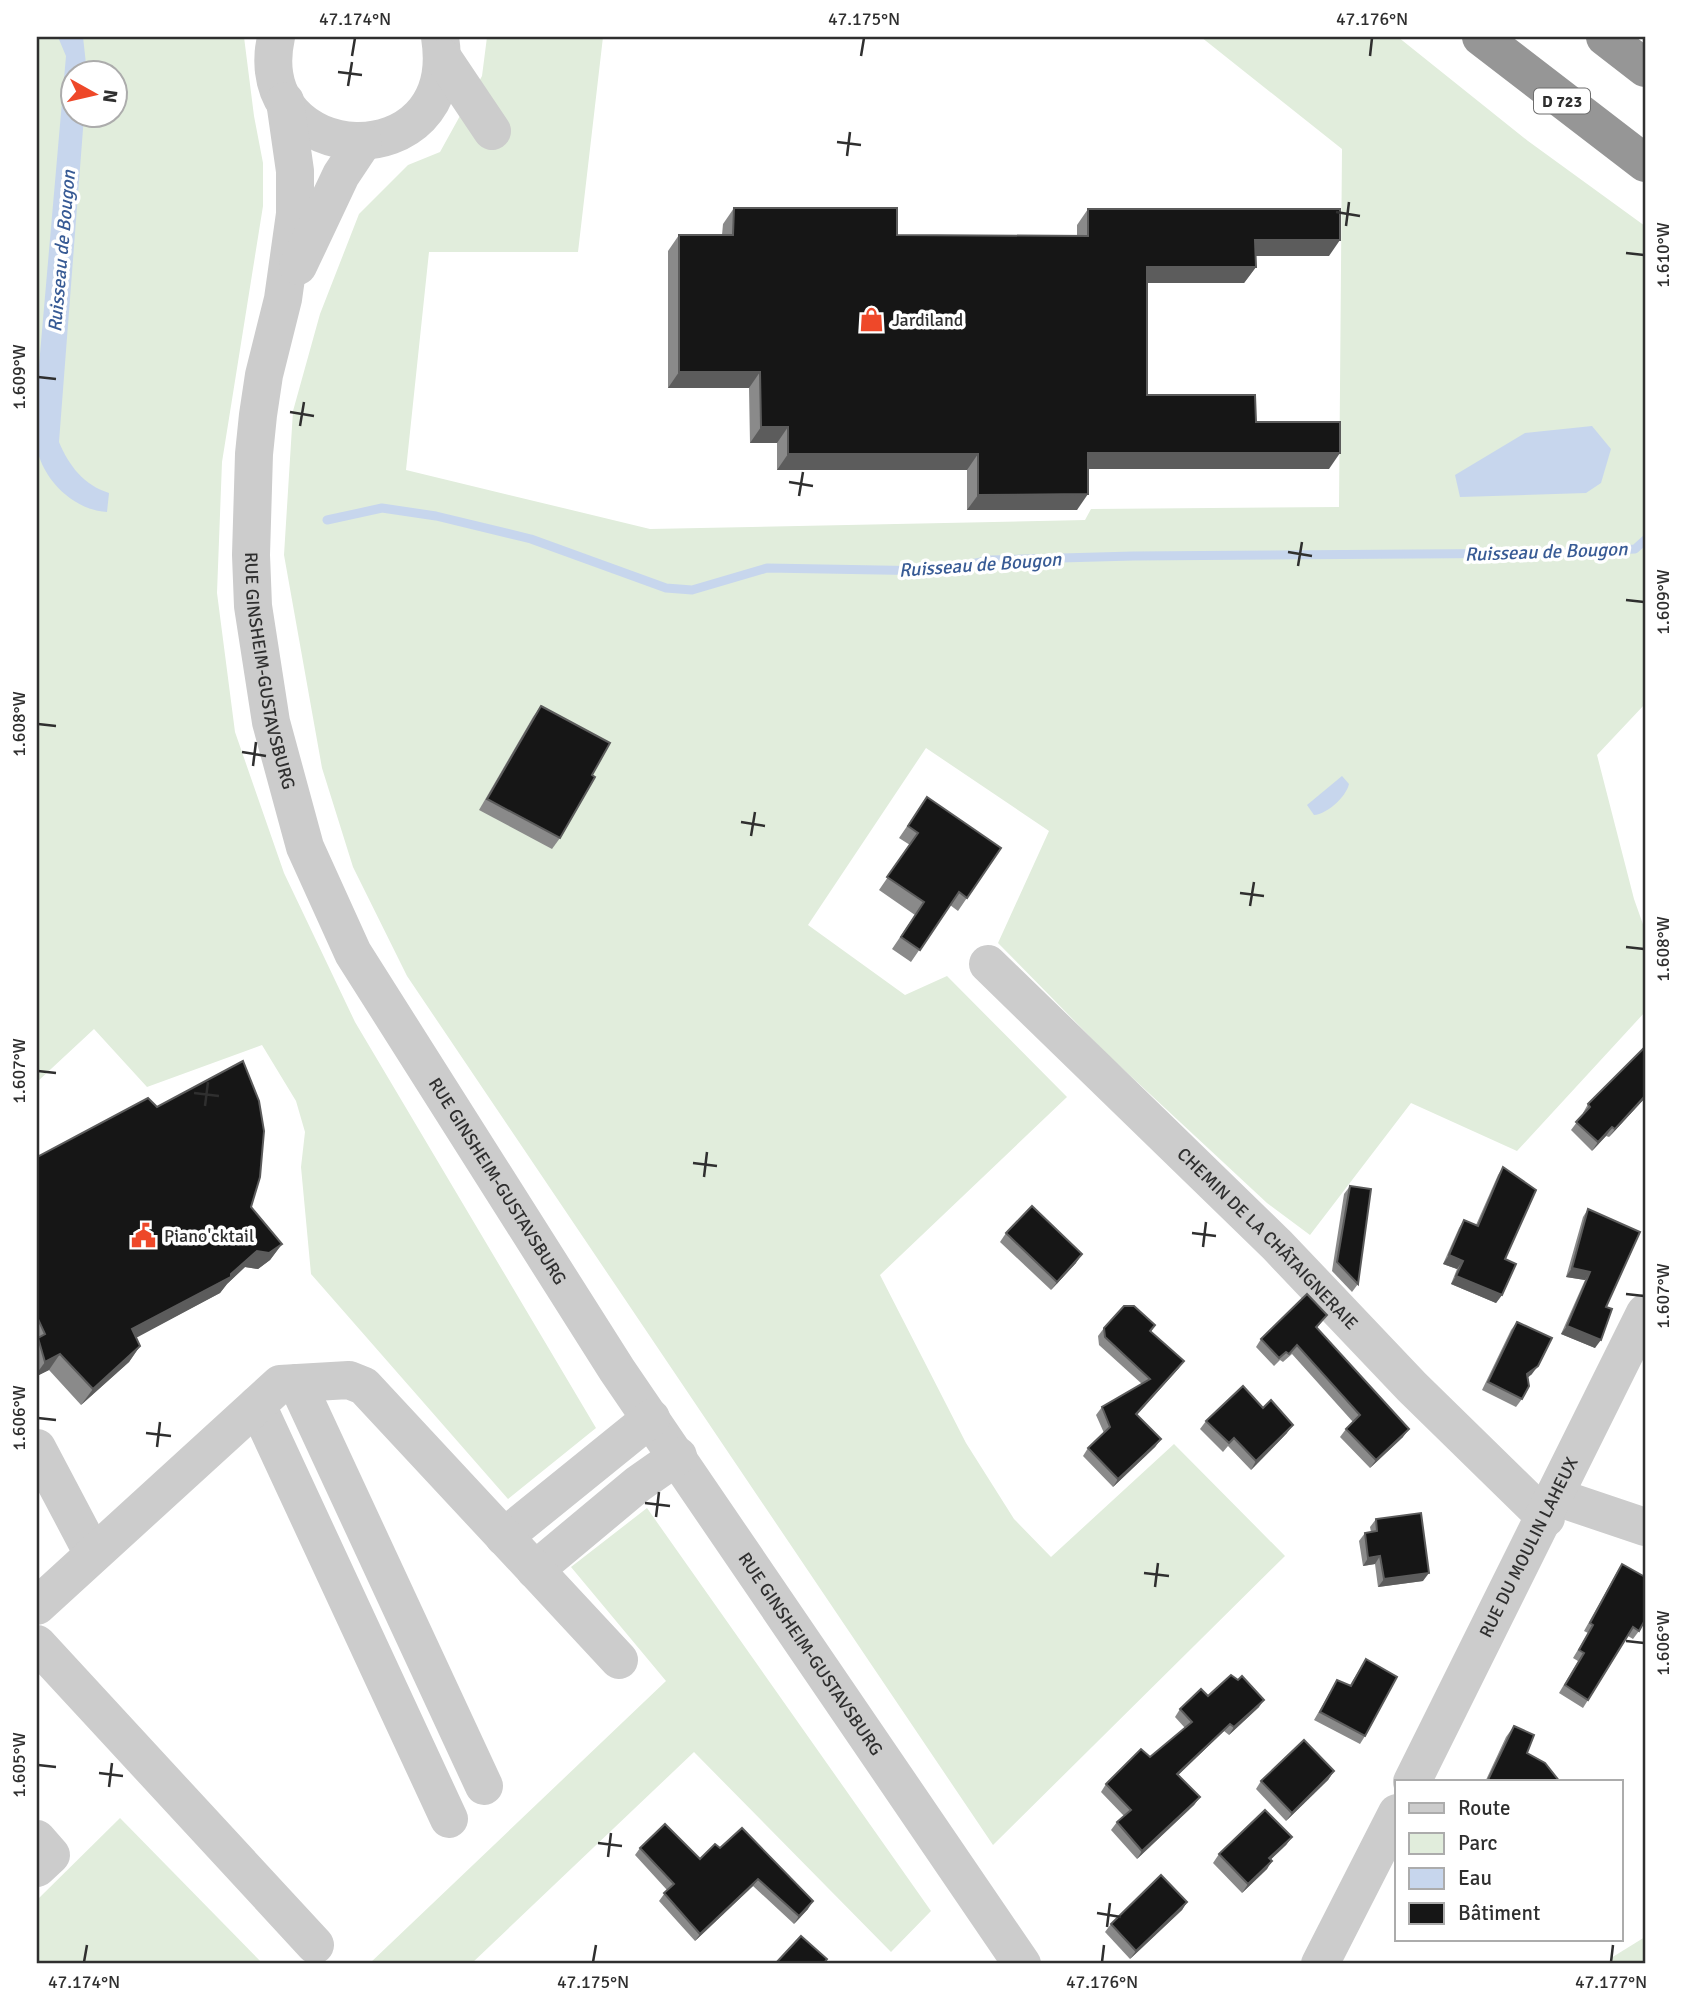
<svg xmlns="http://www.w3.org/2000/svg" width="1682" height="2001" viewBox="0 0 1682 2001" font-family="Signika,sans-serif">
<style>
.green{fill:#e1eddc;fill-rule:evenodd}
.water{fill:#c7d6ed}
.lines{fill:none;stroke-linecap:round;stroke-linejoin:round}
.stream{stroke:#c7d6ed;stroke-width:9}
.minor{stroke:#ccc;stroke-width:38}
.highway{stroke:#969696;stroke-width:38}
.wall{fill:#8a8a8a}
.shaded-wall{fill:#5c5c5c}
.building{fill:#161616;stroke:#5c5c5c;stroke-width:2}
.ticks{fill:none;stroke:#2f2f2f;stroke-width:2.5}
.labels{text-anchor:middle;stroke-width:7;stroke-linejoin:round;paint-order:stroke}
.shield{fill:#fff;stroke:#6d6d6d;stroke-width:2}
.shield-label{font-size:16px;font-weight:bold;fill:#2f2f2f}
.poi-label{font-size:18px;fill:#2f2f2f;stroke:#fff;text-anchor:start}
.street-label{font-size:18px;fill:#2f2f2f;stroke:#fff}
.water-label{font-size:19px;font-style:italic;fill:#385b95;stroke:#fff}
.neatline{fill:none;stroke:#2f2f2f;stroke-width:2.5}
.ticks-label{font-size:18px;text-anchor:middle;fill:#2f2f2f}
</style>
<rect width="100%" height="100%" fill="#fff"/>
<!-- green -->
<g class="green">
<path d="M37,37H244L254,116L263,163V206L222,462L217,593L235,732L284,873L355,1022L596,1428L508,1499L311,1274L301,1167L305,1132L296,1101L262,1045L147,1087L94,1029L37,1082ZM74,74H116V116H74Z"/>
<polygon points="487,37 603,37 578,252 429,252 406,470 650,529 1085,520 1091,509 1339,507 1342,149 1201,37 1398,37 1528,141 1645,226 1645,704 1597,755 1634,899 1645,930 1645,1012 1517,1151 1411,1103 1310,1235 1267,1203 1108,1055 998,943 1049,831 926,748 808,925 905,995 947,976 1067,1097 880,1275 966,1443 1014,1519 1051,1557 1174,1444 1285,1556 993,1845 407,976 353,867 322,768 284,555 293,411 320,314 359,214 408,165 440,152 482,76"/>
<polygon points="647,1508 931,1911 891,1952 694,1752 471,1964 369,1964 666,1681 571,1567"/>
<polygon points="120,1818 263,1964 37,1964 37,1900"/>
<polygon points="1645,1937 1645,1964 1615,1964 1611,1958"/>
</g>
<!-- water -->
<g class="water">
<path d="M58,37H83L87,73L74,74V116H84L59,442C69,466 84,485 109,493L107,512C74,510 44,481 37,449V388L66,56Z"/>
<polygon points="1592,426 1611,449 1601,483 1586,493 1460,497 1455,475 1525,433"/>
<path d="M1342,776L1349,784C1346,797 1327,814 1314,815L1307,805Z"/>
</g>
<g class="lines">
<!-- stream -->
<polyline class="stream" points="327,520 382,508 436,516 531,539 666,588 692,590 767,568 936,571 991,560 1133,556 1557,553 1635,549 1645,540"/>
<!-- minor -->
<g class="minor">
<path d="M276,37C247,170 463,181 440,37"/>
<polyline points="443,58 492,131"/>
<path id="s1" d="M285,101L295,171V214L283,299L264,375L258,415L254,454L251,555L253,606L271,722L305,847L353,953L617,1370L1022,1964"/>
<polyline points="298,266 341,175 363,142"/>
<path id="s2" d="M988,964L1277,1245L1412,1387L1546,1518"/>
<polyline points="297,1383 484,1786"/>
<polyline points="257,1405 449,1819"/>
<polyline points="37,1448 93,1554"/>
<polyline points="1556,1497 1645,1527"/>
<polyline points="504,1537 651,1418"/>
<polyline points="535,1570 638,1484 678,1456"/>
<polyline points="37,1606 280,1384 349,1380 364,1386 619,1660"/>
<polyline points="37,1644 315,1945"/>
<path id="s3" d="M1412,1782L1645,1313"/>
<polyline points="37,1839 51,1855 37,1868"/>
<polyline points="1320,1964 1397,1813"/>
</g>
<!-- highway -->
<g class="highway">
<polyline points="1481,37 1645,163"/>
<polyline points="1605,37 1645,68"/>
</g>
</g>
<!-- wall -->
<g class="wall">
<polygon points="734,208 897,235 1077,236 1077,225 1088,209 1329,256 1255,256 1256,267 1244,283 1147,283 1147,395 1256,422 1329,469 1088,469 1077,510 967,510 967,470 777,470 777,443 750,443 749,388 668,388 668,251 679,235 722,235 723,224"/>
<polygon points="541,706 560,838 552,849 479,810 533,717"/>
<polygon points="927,797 1001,848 958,911 950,905 911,962 892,949 915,915 879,890 910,845 899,838"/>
<polygon points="1645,1098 1609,1137 1606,1136 1592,1151 1571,1130 1583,1114 1583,1113 1588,1104"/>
<polygon points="157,1107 251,1207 282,1244 270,1260 258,1269 245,1267 227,1284 220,1293 136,1337 140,1346 129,1362 81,1405 49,1370 37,1376 37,1157"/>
<polygon points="1503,1167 1505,1259 1502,1295 1496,1303 1451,1284 1457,1269 1443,1264 1459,1228 1464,1220 1476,1225 1498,1175"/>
<polygon points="1350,1186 1358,1284 1352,1292 1332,1271 1344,1194"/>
<polygon points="1588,1209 1606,1307 1595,1348 1561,1334 1585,1280 1566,1277 1583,1217"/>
<polygon points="1006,1233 1076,1263 1051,1290 1000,1242"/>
<polygon points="1327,1315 1317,1328 1403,1437 1370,1468 1340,1437 1346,1429 1353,1422 1292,1354 1283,1362 1280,1360 1274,1366 1256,1347 1261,1339"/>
<polygon points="1517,1322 1532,1374 1527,1378 1522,1399 1516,1407 1482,1390 1511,1330"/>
<polygon points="1155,1325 1151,1332 1184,1361 1178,1369 1137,1415 1161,1439 1155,1447 1113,1487 1083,1456 1088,1448 1104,1433 1096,1415 1102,1407 1142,1384 1099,1345 1098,1336 1104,1328"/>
<polygon points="1206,1421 1287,1433 1251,1470 1228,1446 1223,1452 1200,1429"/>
<polygon points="1376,1519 1423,1581 1378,1587 1375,1564 1363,1566 1359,1541 1365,1533 1371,1532 1370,1527"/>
<polygon points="1622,1564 1639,1631 1633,1639 1628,1636 1583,1708 1559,1693 1578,1661 1573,1658 1588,1633 1584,1631 1617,1572"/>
<polygon points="1366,1659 1365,1736 1360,1744 1314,1720 1337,1680 1350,1685"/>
<polygon points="1259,1707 1229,1735 1224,1731 1178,1775 1200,1797 1194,1805 1137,1859 1111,1830 1117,1822 1124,1816 1101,1792 1106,1784 1150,1757 1185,1728 1175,1717 1180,1709"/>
<polygon points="1514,1726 1527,1753 1560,1782 1485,1782 1506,1737"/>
<polygon points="1334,1771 1328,1780 1286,1821 1256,1789 1261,1781"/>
<polygon points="1292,1837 1286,1845 1271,1859 1267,1869 1242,1893 1213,1863 1219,1854"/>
<polygon points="640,1848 700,1859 720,1848 808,1909 794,1924 753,1886 695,1941 659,1901 667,1890 635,1855"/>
<polygon points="1187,1902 1182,1910 1130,1959 1105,1932 1111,1924"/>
</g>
<!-- shaded-wall -->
<g class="shaded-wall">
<polygon points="1255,240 1340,240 1329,256 1244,256"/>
<polygon points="1147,267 1256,267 1244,283 1135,283"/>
<polygon points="679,372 760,372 749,388 668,388"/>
<polygon points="761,427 788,427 777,443 750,443"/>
<polygon points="1088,453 1340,453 1329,469 1077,469"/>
<polygon points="788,454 978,454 967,470 777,470"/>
<polygon points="1088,494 1077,510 967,510 978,495"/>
<polygon points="1645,1096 1645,1098 1609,1137 1615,1129"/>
<polygon points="1612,1127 1606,1136 1592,1151 1598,1142"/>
<polygon points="282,1244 270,1260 258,1269 245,1267 227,1284 220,1293 121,1346 132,1329 231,1274 257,1251"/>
<polygon points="1082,1254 1076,1263 1051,1290 1057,1282"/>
<polygon points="1449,1255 1463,1261 1457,1269 1443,1264"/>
<polygon points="1572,1268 1590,1272 1585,1280 1566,1277"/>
<polygon points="1456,1276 1502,1295 1496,1303 1451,1284"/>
<polygon points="1567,1326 1601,1340 1595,1348 1561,1334"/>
<polygon points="140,1346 129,1362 81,1405 93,1389"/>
<polygon points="60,1354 49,1370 37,1376 37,1373 45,1362"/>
<polygon points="1184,1361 1178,1369 1130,1422 1136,1414"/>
<polygon points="1538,1366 1532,1374 1521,1383 1527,1374"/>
<polygon points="1293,1425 1287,1433 1251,1470 1256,1461"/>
<polygon points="1409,1429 1403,1437 1370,1468 1376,1460"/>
<polygon points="1161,1439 1155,1447 1113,1487 1118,1479"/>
<polygon points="1380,1556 1375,1564 1363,1566 1368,1558"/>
<polygon points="1429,1573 1423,1581 1378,1587 1384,1579"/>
<polygon points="1264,1700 1259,1707 1229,1735 1234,1727"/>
<polygon points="1230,1724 1224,1731 1172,1781 1177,1774"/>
<polygon points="1334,1771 1328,1780 1286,1821 1292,1813"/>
<polygon points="1200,1797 1194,1805 1137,1859 1142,1851"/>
<polygon points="1292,1837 1286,1845 1264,1866 1269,1858"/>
<polygon points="1272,1861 1267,1869 1242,1893 1248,1884"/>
<polygon points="758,1879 753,1886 695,1941 700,1934"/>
<polygon points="813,1901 808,1909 794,1924 799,1916"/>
<polygon points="1187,1902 1182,1910 1130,1959 1136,1951"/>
</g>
<!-- building -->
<g class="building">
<polygon points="734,208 897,208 897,235 1088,236 1088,209 1340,209 1340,240 1255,240 1256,267 1147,267 1147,395 1255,395 1256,422 1340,422 1340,453 1088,453 1088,494 978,495 978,454 788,454 788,427 761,427 760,372 679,372 679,235 733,235"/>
<polygon points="541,706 610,743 592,775 595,777 560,838 487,799"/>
<polygon points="927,797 1001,848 967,898 959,892 920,950 901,937 924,902 887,877 918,833 908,826"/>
<polygon points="1643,1049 1645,1051 1645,1096 1615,1129 1612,1127 1598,1142 1576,1122 1590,1107 1588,1104"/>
<polygon points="243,1061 259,1101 264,1131 260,1177 251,1207 282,1244 269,1253 257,1251 231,1274 231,1277 132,1329 140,1346 93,1389 60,1354 45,1362 38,1338 45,1334 37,1317 37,1157 148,1098 157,1107"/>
<polygon points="1503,1167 1536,1190 1505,1259 1516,1264 1502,1295 1456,1276 1463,1261 1449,1255 1464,1220 1478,1226"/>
<polygon points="1350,1186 1371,1189 1358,1284 1337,1262"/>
<polygon points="1032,1206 1082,1254 1057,1282 1006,1233"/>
<polygon points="1588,1209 1640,1232 1606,1307 1612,1309 1601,1340 1567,1326 1590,1272 1572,1268"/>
<polygon points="1307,1294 1327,1315 1316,1327 1409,1429 1376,1460 1346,1429 1360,1415 1297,1345 1289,1354 1286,1352 1279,1358 1261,1339"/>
<polygon points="1124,1306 1134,1306 1155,1325 1150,1331 1184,1361 1136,1414 1161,1439 1118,1479 1088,1448 1110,1427 1102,1407 1150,1379 1105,1337 1104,1328"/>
<polygon points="1517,1322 1552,1338 1538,1366 1527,1374 1529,1386 1522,1399 1488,1382"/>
<polygon points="1243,1386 1263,1408 1271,1400 1293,1425 1256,1461 1234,1438 1229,1443 1206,1421"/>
<polygon points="1421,1513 1429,1573 1384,1579 1380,1556 1368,1558 1365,1533 1377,1531 1376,1519"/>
<polygon points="1622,1564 1645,1577 1645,1620 1639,1631 1633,1627 1588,1700 1565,1685 1584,1653 1579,1650 1593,1625 1590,1623"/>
<polygon points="1366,1659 1397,1677 1365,1736 1320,1712 1337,1680 1351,1686"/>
<polygon points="1231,1675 1238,1680 1242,1676 1264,1700 1234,1727 1230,1724 1177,1774 1200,1797 1142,1851 1117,1822 1131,1810 1106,1784 1141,1749 1150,1757 1192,1722 1180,1709 1201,1689 1208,1696"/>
<polygon points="1514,1726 1534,1735 1527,1753 1545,1763 1560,1782 1487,1782"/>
<polygon points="1304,1740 1334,1771 1292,1813 1261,1781"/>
<polygon points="1265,1810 1292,1837 1269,1858 1272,1861 1248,1884 1219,1854"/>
<polygon points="665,1824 700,1859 715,1844 720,1848 742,1828 813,1901 799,1916 758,1879 700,1934 664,1893 674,1884 640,1848"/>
<polygon points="1161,1875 1187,1902 1136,1951 1111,1924"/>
<polygon points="801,1936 827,1959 823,1964 775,1964"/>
</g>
<!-- ticks -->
<path class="ticks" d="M352,56L355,38M861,56L864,38M1370,56L1372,38M338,72L362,75M348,86L352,62M837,142L861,145M847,156L850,132M1336,212L1360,216M1346,226L1349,202M1626,253L1644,255M38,377L56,379M290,412L314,416M300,426L304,402M789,482L813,486M799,496L803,472M1288,552L1312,556M1298,566L1302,542M1626,600L1644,602M38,724L56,726M242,752L266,756M253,766L256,742M741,822L765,826M751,836L755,812M1240,893L1264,896M1250,906L1254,882M1626,947L1644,949M38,1071L56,1073M194,1093L219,1096M205,1106L208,1082M693,1163L717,1166M704,1177L707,1152M1192,1233L1216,1236M1203,1247L1206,1222M1626,1294L1644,1296M38,1418L56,1420M146,1433L171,1436M157,1447L160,1422M645,1503L670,1506M656,1517L659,1492M1144,1573L1169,1576M1155,1587L1158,1563M1626,1641L1644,1643M38,1765L56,1767M99,1773L123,1776M109,1787L112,1763M598,1843L622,1846M608,1857L611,1833M1097,1913L1121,1917M1107,1927L1110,1903M84,1962L87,1945M593,1962L596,1945M1102,1962L1104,1945M1611,1962L1613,1945"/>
<!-- icons -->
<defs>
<symbol id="shop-bare" viewBox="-9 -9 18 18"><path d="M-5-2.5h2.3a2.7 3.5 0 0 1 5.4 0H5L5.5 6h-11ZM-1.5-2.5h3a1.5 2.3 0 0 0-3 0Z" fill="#ee4829" stroke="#fff" stroke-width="2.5" paint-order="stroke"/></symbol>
<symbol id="civic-bare" viewBox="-9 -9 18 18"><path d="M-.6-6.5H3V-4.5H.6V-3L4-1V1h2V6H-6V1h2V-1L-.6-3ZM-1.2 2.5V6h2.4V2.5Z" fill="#ee4829" stroke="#fff" stroke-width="2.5" paint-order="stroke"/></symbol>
</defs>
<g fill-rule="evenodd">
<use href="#shop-bare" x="854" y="302" width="35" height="35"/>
<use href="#civic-bare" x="126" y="1218" width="35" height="35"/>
</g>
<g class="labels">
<!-- shield labels -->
<rect class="shield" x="1534" y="88.5" width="56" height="25" rx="5"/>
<g class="shield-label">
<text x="1562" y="107">D 723</text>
</g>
<!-- poi labels -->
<g class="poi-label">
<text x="892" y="326">Jardiland</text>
<text x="164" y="1242">Piano'cktail</text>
</g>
<!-- street labels -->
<g class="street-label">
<text dy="6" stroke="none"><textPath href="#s1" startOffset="576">RUE GINSHEIM-GUSTAVSBURG</textPath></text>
<text dy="6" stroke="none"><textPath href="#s1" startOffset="1143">RUE GINSHEIM-GUSTAVSBURG</textPath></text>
<text dy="6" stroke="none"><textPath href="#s2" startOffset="392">CHEMIN DE LA CHÂTAIGNERAIE</textPath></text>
<text dy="6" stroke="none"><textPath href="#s3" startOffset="262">RUE DU MOULIN LAHEUX</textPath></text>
<text dy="6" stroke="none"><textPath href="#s1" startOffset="1710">RUE GINSHEIM-GUSTAVSBURG</textPath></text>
</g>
<!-- water labels -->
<g class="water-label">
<text transform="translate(61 251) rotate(-85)" y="7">Ruisseau de Bougon</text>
<text transform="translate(1546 551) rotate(-2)" y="7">Ruisseau de Bougon</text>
<text transform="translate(980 564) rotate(-4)" y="7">Ruisseau de Bougon</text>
</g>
</g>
<!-- border -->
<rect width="1682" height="2001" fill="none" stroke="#ffffff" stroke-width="77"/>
<!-- legend -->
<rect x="1395" y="1780" width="228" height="161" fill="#ffffff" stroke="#acacac" stroke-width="2"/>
<rect x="1409" y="1803" width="35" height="10" fill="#cccccc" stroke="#acacac" stroke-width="2"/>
<text x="1458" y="1815" font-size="21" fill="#2f2f2f">Route</text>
<rect x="1409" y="1833" width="35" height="21" fill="#e1eddc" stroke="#acacac" stroke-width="2"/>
<text x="1458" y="1850" font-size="21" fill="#2f2f2f">Parc</text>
<rect x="1409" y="1868" width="35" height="21" fill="#c7d6ed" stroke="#acacac" stroke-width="2"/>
<text x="1458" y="1885" font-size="21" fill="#2f2f2f">Eau</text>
<rect x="1409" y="1903" width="35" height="21" fill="#161616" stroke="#acacac" stroke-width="2"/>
<text x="1458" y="1920" font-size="21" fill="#2f2f2f">Bâtiment</text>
<!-- north arrow -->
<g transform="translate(94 94) rotate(98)"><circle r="33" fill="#ffffff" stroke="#acacac" stroke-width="2"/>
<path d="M0-5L12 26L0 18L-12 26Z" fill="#ee4829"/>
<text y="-10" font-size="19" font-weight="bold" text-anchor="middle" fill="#2f2f2f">N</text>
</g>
<rect x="38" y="38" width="1606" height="1924" class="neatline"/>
<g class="ticks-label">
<text x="355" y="25">47.174°N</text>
<text x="864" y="25">47.175°N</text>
<text x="1372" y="25">47.176°N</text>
<text transform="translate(1663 255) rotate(-90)" y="6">1.610°W</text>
<text transform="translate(19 377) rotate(-90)" y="6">1.609°W</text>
<text transform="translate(1663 602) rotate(-90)" y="6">1.609°W</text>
<text transform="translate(19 724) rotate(-90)" y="6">1.608°W</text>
<text transform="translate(1663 949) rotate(-90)" y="6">1.608°W</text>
<text transform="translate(19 1071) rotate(-90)" y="6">1.607°W</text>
<text transform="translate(1663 1296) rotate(-90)" y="6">1.607°W</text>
<text transform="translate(19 1418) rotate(-90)" y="6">1.606°W</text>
<text transform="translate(1663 1643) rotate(-90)" y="6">1.606°W</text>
<text transform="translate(19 1765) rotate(-90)" y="6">1.605°W</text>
<text x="84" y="1988">47.174°N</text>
<text x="593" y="1988">47.175°N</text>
<text x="1102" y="1988">47.176°N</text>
<text x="1611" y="1988">47.177°N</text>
</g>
</svg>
